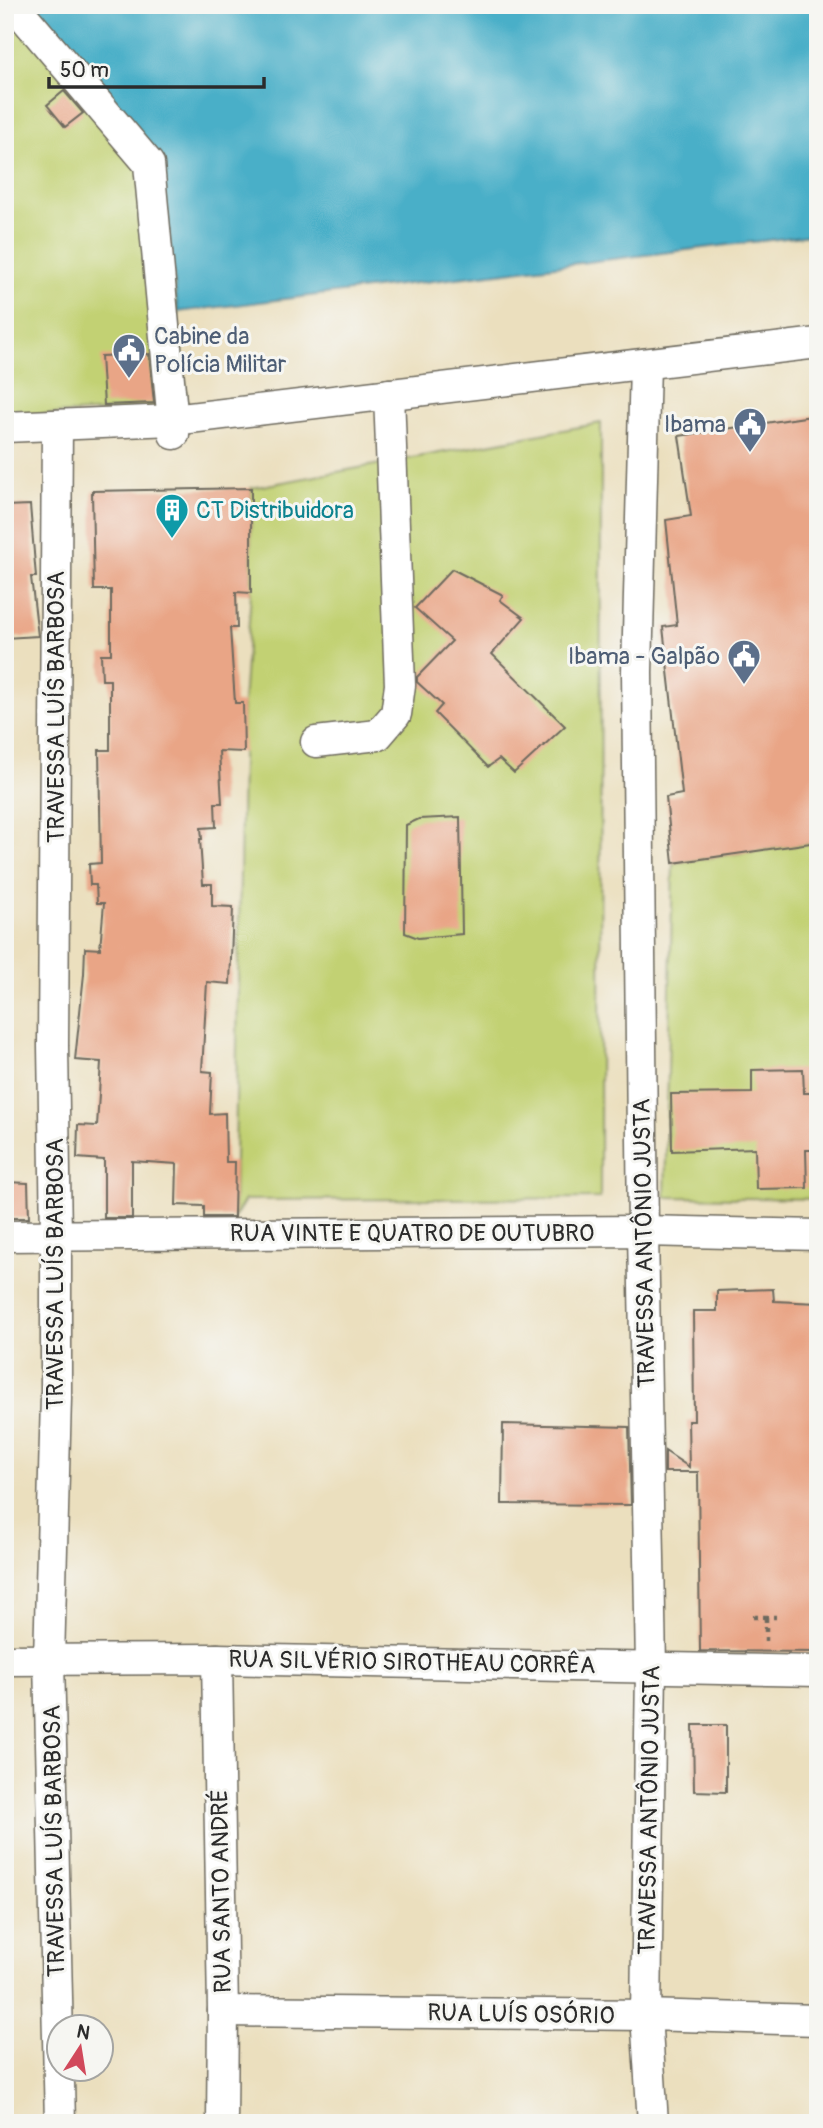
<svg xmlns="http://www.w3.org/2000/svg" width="823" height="2128" viewBox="0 0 823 2128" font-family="Pangolin,sans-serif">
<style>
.green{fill:#c2d173;stroke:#767e4f;stroke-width:2}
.water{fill:#49afc8;stroke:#3a6d7a;stroke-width:2}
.building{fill:#e9a586}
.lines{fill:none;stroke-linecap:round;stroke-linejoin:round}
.minor-casing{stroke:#6e6a5e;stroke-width:33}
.path{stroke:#6e6a5e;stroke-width:4.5;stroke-dasharray:5 5;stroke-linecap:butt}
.minor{stroke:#fff;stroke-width:30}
.labels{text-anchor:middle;stroke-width:6;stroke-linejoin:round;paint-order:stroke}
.service-label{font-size:24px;fill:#4e5e75;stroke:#f6f6f2;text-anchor:end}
.culture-label{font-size:24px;fill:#0d838f;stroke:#f6f6f2;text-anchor:start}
.street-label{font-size:24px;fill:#2b2b2b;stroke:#f6f6f2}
</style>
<rect width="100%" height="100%" fill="#f6f6f2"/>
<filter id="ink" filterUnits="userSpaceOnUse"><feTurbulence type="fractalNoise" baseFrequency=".0143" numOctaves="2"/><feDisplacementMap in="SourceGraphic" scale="14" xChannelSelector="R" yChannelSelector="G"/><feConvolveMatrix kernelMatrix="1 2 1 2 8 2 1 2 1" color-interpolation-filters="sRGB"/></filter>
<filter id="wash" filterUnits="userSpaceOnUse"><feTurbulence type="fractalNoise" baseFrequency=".00686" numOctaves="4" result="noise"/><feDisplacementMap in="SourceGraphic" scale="28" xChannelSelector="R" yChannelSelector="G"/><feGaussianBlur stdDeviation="1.57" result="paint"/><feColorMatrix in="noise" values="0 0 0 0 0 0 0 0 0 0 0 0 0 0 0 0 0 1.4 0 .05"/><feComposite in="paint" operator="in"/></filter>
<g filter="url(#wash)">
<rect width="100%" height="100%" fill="#ebdfbe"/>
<!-- green -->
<g class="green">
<polygon points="5,5 161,164 188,408 5,416"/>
<polygon points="601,423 600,1198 245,1200 234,1218 243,703 251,593 251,488"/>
<polygon points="818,842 818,1199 665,1197 673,863"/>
</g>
<!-- water -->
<polygon class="water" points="22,5 818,5 818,234 178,312 161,164"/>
<g id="blocks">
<!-- building -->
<g class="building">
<polygon points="64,91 83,113 65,127 47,105"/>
<polygon points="149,354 154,403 104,405 101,356"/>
<polygon points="818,415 818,842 673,863 666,797 682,794 663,627 677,625 666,520 691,516 679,436"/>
<polygon points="251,488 251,593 236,592 237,628 230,628 235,703 243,703 244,752 219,751 222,803 215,803 216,827 201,828 202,839 200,839 203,884 212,884 212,906 233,907 230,984 207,982 202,1071 212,1072 210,1114 225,1113 226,1162 235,1162 234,1217 204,1217 204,1206 176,1205 177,1164 132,1161 132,1218 104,1218 104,1160 77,1158 78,1125 97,1126 101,1062 75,1060 84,974 85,948 100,949 104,903 97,903 96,885 90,885 89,864 101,863 99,750 110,750 110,680 102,680 101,654 111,654 111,590 94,590 92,491"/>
<polygon points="30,505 36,577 31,577 38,636 5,638 5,506"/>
<polygon points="452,569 503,595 500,600 524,618 492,654 565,726 514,773 499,759 488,767 435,713 442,705 417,682 417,677 452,641 415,608"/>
<polygon points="460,817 462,934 418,938 405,933 406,825 419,819"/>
<polygon points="803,1069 804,1093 818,1093 818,1150 806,1150 807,1188 756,1189 755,1148 672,1151 671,1094 752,1093 752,1070"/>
<polygon points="5,1182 28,1183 29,1218 5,1218"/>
<polygon points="773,1289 774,1301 818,1303 818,1652 700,1651 698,1472 665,1472 665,1451 689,1467 688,1421 694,1421 693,1311 717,1311 717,1291"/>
<polygon points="503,1424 629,1427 631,1505 502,1504"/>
<polygon points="693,1725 726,1725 726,1792 694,1791"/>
</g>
</g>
</g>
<g filter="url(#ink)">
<use href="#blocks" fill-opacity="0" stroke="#6e6a5e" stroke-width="2"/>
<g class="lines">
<defs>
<g id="minor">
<polyline points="14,5 149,164 174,434"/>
<polyline points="645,364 637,672 643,1231 651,1667 646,2015 653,2123"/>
<polyline points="57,425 53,1046 56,1236 56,1398 49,1660 60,2123"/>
<polyline points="5,427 173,420 818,343"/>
<polyline points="316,742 378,735 396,714 400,685 389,394"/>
<polyline points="5,1236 643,1231 818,1235"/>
<polyline points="217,1659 223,2011 222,2123"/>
<polyline points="5,1660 217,1659 818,1671"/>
<polyline points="223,2011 646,2015 818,2020"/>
</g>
</defs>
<!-- minor casing -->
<use href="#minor" class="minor-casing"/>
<!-- path -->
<g class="path">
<polyline points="753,1617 776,1617"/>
<polyline points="766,1617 766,1641"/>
</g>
<!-- minor -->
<use href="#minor" class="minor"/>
</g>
</g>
<!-- icons -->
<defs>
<symbol id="civic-pin" viewBox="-11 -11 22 30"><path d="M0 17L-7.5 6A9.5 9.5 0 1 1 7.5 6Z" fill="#5c6f8a" stroke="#f6f6f2"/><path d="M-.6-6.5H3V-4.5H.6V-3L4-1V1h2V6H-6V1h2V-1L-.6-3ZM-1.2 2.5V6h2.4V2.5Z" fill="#fff"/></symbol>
<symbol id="building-pin" viewBox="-11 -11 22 30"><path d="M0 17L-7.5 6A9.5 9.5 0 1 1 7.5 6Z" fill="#0f9aa8" stroke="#f6f6f2"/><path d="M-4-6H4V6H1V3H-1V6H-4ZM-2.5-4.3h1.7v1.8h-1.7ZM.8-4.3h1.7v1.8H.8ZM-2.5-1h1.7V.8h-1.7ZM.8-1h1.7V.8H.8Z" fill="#fff"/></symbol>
</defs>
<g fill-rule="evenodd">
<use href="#civic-pin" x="110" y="331" width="38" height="52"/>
<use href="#civic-pin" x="731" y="405" width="38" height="52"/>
<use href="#building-pin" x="153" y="491" width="38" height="52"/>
<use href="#civic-pin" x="725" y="637" width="38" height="52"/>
</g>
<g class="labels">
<!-- service labels -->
<g class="service-label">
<text x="154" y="344" text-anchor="start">Cabine da<tspan x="154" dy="28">Polícia Militar</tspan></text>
<text x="726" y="432">Ibama</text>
<text x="720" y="664">Ibama - Galpão</text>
</g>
<!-- culture labels -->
<g class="culture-label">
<text x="196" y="518">CT Distribuidora</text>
</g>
<!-- street labels -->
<g class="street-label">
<text transform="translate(56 707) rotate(-90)" y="8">TRAVESSA LUÍS BARBOSA</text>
<text x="412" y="1241">RUA VINTE E QUATRO DE OUTUBRO</text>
<text transform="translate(644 1243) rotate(-91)" y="8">TRAVESSA ANTÔNIO JUSTA</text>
<text transform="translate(55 1274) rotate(-90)" y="8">TRAVESSA LUÍS BARBOSA</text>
<text transform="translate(412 1662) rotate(1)" y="8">RUA SILVÉRIO SIROTHEAU CORRÊA</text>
<text transform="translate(649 1810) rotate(-89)" y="8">TRAVESSA ANTÔNIO JUSTA</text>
<text transform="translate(54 1841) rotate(-91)" y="8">TRAVESSA LUÍS BARBOSA</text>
<text transform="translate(221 1891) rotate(-91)" y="8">RUA SANTO ANDRÉ</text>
<text transform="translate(521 2014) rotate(1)" y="8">RUA LUÍS OSÓRIO</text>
</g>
</g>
<!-- margin -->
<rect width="823" height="2128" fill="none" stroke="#f6f6f2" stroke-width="28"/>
<!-- north arrow -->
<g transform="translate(80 2048) rotate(12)"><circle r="33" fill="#f6f6f2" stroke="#a5a5a2" stroke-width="2"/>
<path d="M0-5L12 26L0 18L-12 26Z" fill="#d1495b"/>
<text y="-10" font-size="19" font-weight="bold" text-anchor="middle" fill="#2b2b2b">N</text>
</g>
<!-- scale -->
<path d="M49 77v10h215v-10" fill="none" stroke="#2b2b2b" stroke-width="3.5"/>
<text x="60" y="77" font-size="21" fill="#2b2b2b" stroke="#f6f6f2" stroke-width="5" paint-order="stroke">50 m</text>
</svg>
